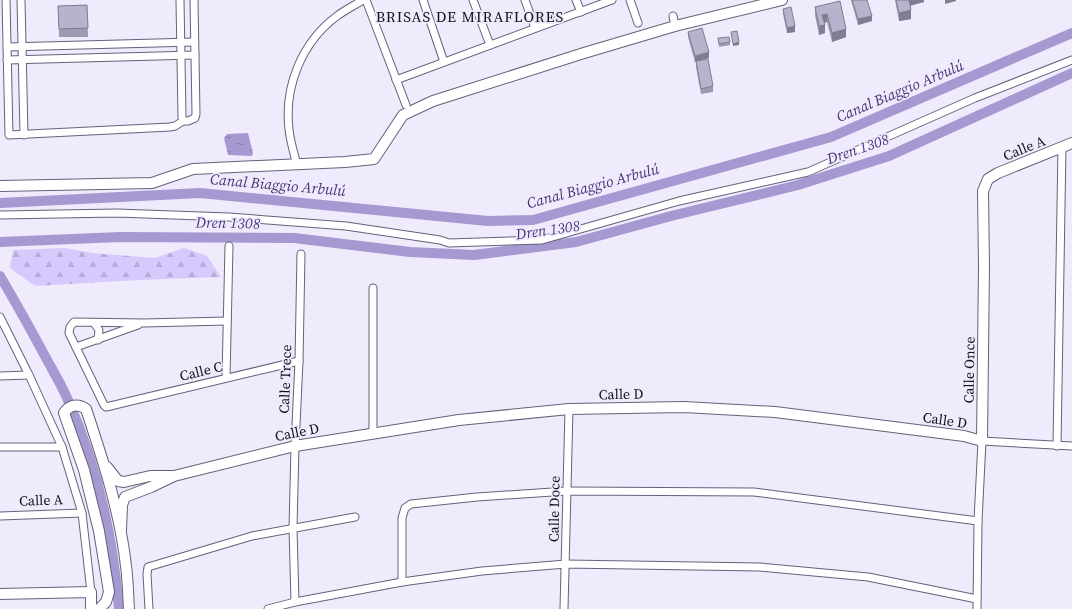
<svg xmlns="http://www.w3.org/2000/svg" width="1072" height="609" viewBox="0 0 1072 609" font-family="'Source Serif 4',serif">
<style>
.forest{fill:url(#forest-firs)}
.water{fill:url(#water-ripples)}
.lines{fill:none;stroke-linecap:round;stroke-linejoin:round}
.canal{stroke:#a698d0;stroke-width:10}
.street-casing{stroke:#666079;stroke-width:9}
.secondary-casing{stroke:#666079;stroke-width:12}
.street{stroke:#fff;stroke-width:7}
.secondary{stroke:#fff;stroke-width:10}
.wall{fill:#9e99b0}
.shaded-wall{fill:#817d90}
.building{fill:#b8b2cd;stroke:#817d90}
.labels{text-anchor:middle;stroke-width:3.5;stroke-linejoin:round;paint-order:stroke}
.street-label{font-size:14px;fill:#13101a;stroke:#efebfd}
.neighbourhood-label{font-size:15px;letter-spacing:1px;fill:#13101a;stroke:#efebfd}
.water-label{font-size:15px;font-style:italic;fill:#493477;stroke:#efebfd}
</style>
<defs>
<pattern id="forest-firs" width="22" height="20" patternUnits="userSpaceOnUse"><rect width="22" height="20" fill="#d6cafd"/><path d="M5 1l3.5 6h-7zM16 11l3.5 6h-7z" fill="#b7acd8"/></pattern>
<pattern id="water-ripples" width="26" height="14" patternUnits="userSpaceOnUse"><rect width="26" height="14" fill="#a698d0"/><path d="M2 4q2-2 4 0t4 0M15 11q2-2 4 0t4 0" fill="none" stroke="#867ba8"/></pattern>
</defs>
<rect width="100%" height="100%" fill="#efebfd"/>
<!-- forest -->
<polygon class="forest" points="65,248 92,253 155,258 184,248 207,256 221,277 139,280 35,286 10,268 13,250"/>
<!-- water -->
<polygon class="water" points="248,133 253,153 252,156 228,155 224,138 227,134"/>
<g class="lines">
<!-- canal -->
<g class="canal">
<polyline points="0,203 200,193 488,221 533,220 831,137 1072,33"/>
<polyline points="0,242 120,237 294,238 410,252 474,255 576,242 671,216 798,185 889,156 1072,73"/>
<path d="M0,276C16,303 31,330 46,358C53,371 61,384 67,398C97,464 113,537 119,609"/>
</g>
<defs>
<g id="street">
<polyline points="6,0 9,135 170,127 175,126 183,121"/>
<polyline points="21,0 24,135"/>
<polyline points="180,0 182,117 183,121 188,121 195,118 196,114 194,0"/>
<polyline points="366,0 406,105"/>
<polyline points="423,0 444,62"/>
<polyline points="473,0 490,45"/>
<polyline points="525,0 535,28"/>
<polyline points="576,0 581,12"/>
<polyline points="630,0 638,23"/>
<polyline points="673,16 675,26"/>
<polyline points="7,47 194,42"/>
<polyline points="7,60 195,55"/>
<polyline points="396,80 612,0"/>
<path d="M297,165C294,153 290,141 289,129C284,86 302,42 337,16C345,10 355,5 363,0"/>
<polyline points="0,215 117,213 229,217 346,226 440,240 449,243 542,240 679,201 808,172 975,98 1072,60"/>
<polyline points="0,317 29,375 62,447 82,513 91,592"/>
<polyline points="227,321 144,323 74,322 70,327 69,333 104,405 106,407 299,361"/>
<polyline points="94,323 99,330 98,340"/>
<polyline points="76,347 138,325"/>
<polyline points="0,376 29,375"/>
<polyline points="226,378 229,246"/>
<polyline points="373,433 373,288"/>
<polyline points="1057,446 1062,147"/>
<polyline points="0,447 62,447"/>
<polyline points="0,516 82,513"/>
<polyline points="402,582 402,518 405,508 411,504 477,497 567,491 754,492 978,521"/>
<polyline points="295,602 293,528 295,446 299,361 301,254"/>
<polyline points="149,609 147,574 148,567 252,536 355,517"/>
<polyline points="268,609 295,602 402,582 482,571 566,564 760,567 868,577 977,599"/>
<polyline points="564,609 569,409"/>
<polyline points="977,609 978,521 982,441 1072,446"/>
</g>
<g id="secondary">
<polyline points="0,186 152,183 193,169 345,162 374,159 403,115 433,101 584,53 675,26 782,0"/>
<polyline points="107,467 118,481 124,482 150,476 172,476"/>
<polyline points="121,530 122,505 125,497 151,487 174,476 295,446 459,420 569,409 684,407 775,412 964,436 982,441 984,266 983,191 988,179 998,173 1072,143"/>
<polyline points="0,594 91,592 91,609"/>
<path d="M99,609L106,602L109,592L99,531L84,470L64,413C69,405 78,403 86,409C103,460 120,512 126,566C128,580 128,595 129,609"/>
</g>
</defs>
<!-- street casing -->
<use href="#street" class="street-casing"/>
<!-- secondary casing -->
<use href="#secondary" class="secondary-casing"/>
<!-- street -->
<use href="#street" class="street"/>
<!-- secondary -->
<use href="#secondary" class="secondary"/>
</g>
<!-- wall -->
<g class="wall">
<polygon points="851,0 867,0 872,21 858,25"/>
<polygon points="895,0 924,0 924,2 910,6 911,19 899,21"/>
<polygon points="840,1 846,37 832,42 827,22 824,23 825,33 819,35 815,15 815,7"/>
<polygon points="87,5 88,37 59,37 58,6"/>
<polygon points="783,9 795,32 787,33 783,14"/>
<polygon points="688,32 709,58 701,60 713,86 713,92 701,94 696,67 696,61 695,62 688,37"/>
<polygon points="718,38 730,42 730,45 719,47"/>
</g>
<!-- shaded-wall -->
<g class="shaded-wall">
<polygon points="908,0 924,0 924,2 908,6"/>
<polygon points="945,0 956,0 956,1 945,4"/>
<polygon points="911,10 911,19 899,21 899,13"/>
<polygon points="827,14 827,22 822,23 822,15"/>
<polygon points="872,16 872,21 858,25 858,19"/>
<polygon points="825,25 825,33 819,35 819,26"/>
<polygon points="795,26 795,32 787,33 787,28"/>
<polygon points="846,29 846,37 832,42 832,33"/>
<polygon points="739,42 739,45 733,46 733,44"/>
<polygon points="709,52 709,58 695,62 695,56"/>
</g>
<!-- building -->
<g class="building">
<polygon points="852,0 867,0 872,16 858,19"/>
<polygon points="896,0 909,0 911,10 899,13"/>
<polygon points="840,1 846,29 832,33 827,14 822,15 825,25 819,26 815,7"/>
<polygon points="87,5 88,28 59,29 58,6"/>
<polygon points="791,7 795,26 787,28 783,9"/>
<polygon points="702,28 709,52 695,56 688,32"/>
<polygon points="737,31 739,42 733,44 731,32"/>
<polygon points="729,37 730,42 719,44 718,38"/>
<polygon points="708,59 713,86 701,89 696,61"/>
</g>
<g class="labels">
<!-- street labels -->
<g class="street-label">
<text transform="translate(1024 148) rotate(-22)" y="5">Calle A</text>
<text transform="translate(969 370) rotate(-89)" y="5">Calle Once</text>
<text transform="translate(201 371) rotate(-14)" y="5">Calle C</text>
<text transform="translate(285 379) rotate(-88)" y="5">Calle Trece</text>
<text transform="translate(621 394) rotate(-1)" y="5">Calle D</text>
<text transform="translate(945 420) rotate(8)" y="5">Calle D</text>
<text transform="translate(297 432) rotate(-11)" y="5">Calle D</text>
<text transform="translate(41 500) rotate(-2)" y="5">Calle A</text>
<text transform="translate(554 509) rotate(-89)" y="5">Calle Doce</text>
</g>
<!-- neighbourhood labels -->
<g class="neighbourhood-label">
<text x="470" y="22">BRISAS DE MIRAFLORES</text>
</g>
<!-- water labels -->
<g class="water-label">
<text transform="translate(900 91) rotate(-23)" y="5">Canal Biaggio Arbulú</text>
<text transform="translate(858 149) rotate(-19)" y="5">Dren 1308</text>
<text transform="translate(278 185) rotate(5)" y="5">Canal Biaggio Arbulú</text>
<text transform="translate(593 186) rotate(-15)" y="5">Canal Biaggio Arbulú</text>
<text transform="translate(228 223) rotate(1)" y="5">Dren 1308</text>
<text transform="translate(548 230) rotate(-8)" y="5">Dren 1308</text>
</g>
</g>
</svg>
